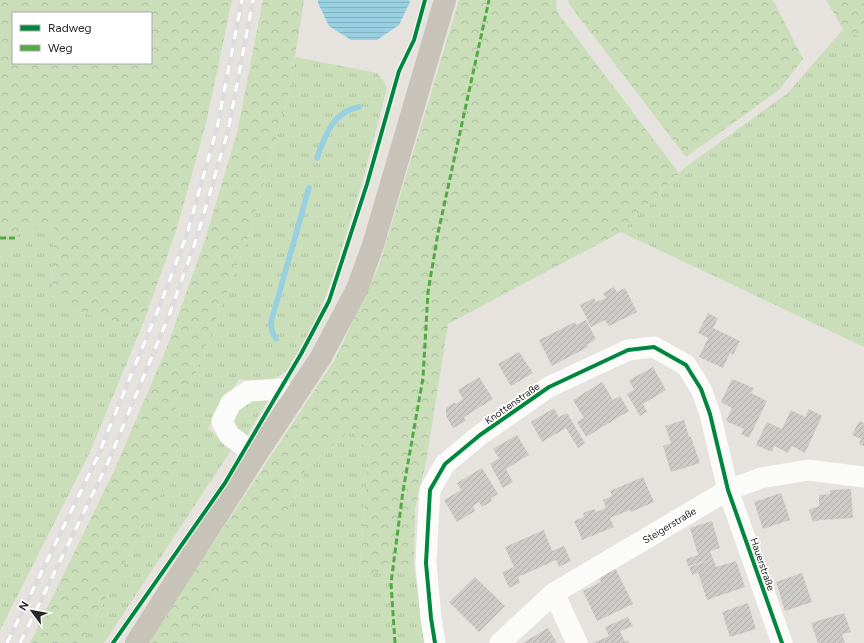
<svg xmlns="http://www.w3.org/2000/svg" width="864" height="643" viewBox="0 0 864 643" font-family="Figtree,sans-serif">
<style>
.grass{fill:url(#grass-tufts)}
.forest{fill:url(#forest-crowns);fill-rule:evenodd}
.water{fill:url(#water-rules)}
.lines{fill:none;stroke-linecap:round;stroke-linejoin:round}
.stream{stroke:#98d0e1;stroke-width:5.5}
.building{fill:url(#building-hatch)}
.minor{stroke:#fbfbfa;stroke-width:21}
.major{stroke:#c7c3b9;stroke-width:22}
.rail-casing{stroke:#ddddde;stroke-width:4.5}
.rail{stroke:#fff;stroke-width:3;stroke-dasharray:9;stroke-linecap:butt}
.quiet{stroke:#53aa44;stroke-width:3;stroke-dasharray:6 3;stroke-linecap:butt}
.cycleway-casing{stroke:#fff;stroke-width:6}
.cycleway{stroke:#00873e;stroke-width:4}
.labels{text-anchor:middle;stroke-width:3.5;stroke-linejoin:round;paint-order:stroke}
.street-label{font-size:10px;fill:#282828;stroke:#fff}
</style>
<defs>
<pattern id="grass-tufts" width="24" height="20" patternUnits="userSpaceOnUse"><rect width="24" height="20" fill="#cadeba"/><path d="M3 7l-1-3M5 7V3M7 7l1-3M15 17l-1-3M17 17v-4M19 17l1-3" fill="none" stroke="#aebea0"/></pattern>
<pattern id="forest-crowns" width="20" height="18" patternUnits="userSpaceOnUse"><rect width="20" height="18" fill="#cadeba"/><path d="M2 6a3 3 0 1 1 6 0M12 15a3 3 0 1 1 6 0" fill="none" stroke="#aebea0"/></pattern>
<pattern id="water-rules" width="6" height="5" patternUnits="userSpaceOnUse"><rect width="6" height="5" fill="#98d0e1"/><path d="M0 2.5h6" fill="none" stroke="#83b3c1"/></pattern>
<pattern id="building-hatch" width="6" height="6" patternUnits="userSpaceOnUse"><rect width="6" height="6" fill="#cdcbc8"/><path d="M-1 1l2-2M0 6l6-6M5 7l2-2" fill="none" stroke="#b0aeac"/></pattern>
</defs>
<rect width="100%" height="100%" fill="#e6e2de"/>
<!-- grass -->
<g class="grass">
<polygon points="843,29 864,39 864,347 621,232 683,169 788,93"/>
<polygon points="295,57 377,73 383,80 387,88 362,183 333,276 316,321 287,370 266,384 239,379 208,428 232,449 104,643 82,643 193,434 173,420 177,396 190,388 253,224 290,87"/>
<polygon points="22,228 54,228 52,296 72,310 123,323 144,321 89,454 0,630 0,257 15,238"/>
<polygon points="272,393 246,437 231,423 237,406"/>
<polygon points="351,430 369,452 359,574 414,567 425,643 188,643 219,591 274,543 306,468"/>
</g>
<!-- forest -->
<g class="forest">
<path d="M0,0H232L206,123L176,231L144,321L123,323L72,310L52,296L54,228H22L15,238L0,257ZM13,13H151V63H13Z"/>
<polygon points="263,0 304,0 290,87 253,224 190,388 177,396 174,420 193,434 82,643 30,643 115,469 167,347 205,240 237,133"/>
<polygon points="459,0 556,0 557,12 679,173 621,232 448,324 426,462 415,509 414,567 359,575 369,452 351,430 306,468 274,543 219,591 188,643 147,643 334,361 379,266"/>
<polygon points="568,0 773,0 803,59 779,90 686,157 569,4"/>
<polygon points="826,0 864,0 864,39 843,29"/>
</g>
<!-- water -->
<polygon class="water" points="318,0 409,0 410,2 399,25 377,40 351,40 329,26 318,3"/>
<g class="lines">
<!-- stream -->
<g class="stream">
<path d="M317,158C325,135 333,112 359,107"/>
<polyline points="276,339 272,331 271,322 309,188"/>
</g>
</g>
<!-- building -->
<g class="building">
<polygon points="614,287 617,292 625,288 637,312 609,326 605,320 591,327 580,305 594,298 596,302 606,298 603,293"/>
<polygon points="708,313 718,318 713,328 740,341 733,355 730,353 723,368 699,357 708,338 698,333"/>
<polygon points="586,320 596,339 587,345 588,347 552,366 539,340 575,322 576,325"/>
<polygon points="519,352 533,373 511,386 498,364"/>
<polygon points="653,367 666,390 643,404 647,412 640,416 627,394 634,390 629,380"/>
<polygon points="479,377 493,399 464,417 466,421 453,428 446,416 446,408 455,402 456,404 463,399 458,390"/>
<polygon points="732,379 754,388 751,393 767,401 749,438 741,434 744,429 726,421 732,408 721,402"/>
<polygon points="602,382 613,400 620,396 629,411 586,437 577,422 584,418 573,400"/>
<polygon points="554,408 559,417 567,413 585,443 578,448 566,428 542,442 531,422"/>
<polygon points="809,409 822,416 805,453 792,446 788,453 774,446 772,452 756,445 767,422 782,429 791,410 805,417"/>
<polygon points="684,420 689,437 691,437 700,463 671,472 663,446 671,443 665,426"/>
<polygon points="859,421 864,423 864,446 859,444 861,439 852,435"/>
<polygon points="517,435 529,455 506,469 513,482 503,488 490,464 499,458 493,449"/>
<polygon points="482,468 498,494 491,498 492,501 482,507 479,502 473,506 475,511 457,522 444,500 461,490 457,483"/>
<polygon points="643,477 654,502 631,512 630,510 610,518 614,527 582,540 574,521 584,517 583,513 594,509 596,512 606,508 603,500 612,496 610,491"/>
<polygon points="851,489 853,518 820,520 813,522 809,510 819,506 819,495 830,494 830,490"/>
<polygon points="781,493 790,520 763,529 754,502"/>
<polygon points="712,521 720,548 710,551 713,559 688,566 686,559 698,555 690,528"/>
<polygon points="544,530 552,551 564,546 571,561 559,567 556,560 518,577 520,583 509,588 502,572 514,567 505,547"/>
<polygon points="713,559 716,567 736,561 745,587 707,600 698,573 692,575 689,567"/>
<polygon points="614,566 633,604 597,621 583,591 601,582 597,574"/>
<polygon points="802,573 812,602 785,611 776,582"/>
<polygon points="475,577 505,606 479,632 449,602"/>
<polygon points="748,603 756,629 730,637 722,612"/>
<polygon points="844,613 851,632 842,634 845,643 818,643 811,623"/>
<polygon points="628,617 633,626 620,631 625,642 628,640 629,643 593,643 609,636 605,627"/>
<polygon points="548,628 557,643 523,643"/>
</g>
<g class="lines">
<!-- minor -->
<g class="minor">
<polyline points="256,455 229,435 222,421 231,403 249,391 281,389"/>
<polyline points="554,593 577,643"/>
<polyline points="435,643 431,618 426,563 430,490 445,464 480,435 549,387 628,350 654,347 686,365 701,389 710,414 728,490 782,643"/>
<polyline points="500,643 554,593 728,490 761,478 808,470 864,477"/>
</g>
<!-- major -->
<polyline class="major" points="136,643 256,455 321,357 357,289 373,245 445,0"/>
<defs>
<g id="rail">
<polyline points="7,643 97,458 164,295 187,234 217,128 242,0"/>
<polyline points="20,643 107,465 170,313 197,237 228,131 253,0"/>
</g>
</defs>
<!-- rail casing -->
<use href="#rail" class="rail-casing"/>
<!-- rail -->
<use href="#rail" class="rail"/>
<!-- quiet -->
<g class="quiet">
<polyline points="0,238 15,238"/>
<polyline points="395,643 391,583 403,491 423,378 428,292 438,233 489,0"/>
</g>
<defs>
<g id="cycleway">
<polyline points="113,643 225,483 301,354 329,301 367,184 399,71 414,40 425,0"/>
<polyline points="435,643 431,618 426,563 430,490 445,464 480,435 549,387 628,350 654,347 686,365 701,389 710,414 728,490 782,643"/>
</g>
</defs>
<!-- cycleway casing -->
<use href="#cycleway" class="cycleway-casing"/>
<!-- cycleway -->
<use href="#cycleway" class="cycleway"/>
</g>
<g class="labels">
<!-- street labels -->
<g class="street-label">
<text transform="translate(512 403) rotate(-35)" y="4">Knottenstraße</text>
<text transform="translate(669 525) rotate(-31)" y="4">Steigerstraße</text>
<text transform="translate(763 564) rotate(71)" y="4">Hauerstraße</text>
</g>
</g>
<!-- legend -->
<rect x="12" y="12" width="140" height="52" fill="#ffffff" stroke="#a9a9a9"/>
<rect x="20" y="25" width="20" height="6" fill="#00873e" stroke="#a9a9a9"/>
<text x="48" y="32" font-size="12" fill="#282828">Radweg</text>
<rect x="20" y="45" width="20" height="6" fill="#53aa44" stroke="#a9a9a9"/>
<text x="48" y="52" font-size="12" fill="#282828">Weg</text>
<!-- north arrow -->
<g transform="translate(32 611) rotate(302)" stroke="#ffffff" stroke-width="3" paint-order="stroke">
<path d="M0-3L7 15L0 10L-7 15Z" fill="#282828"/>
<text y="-6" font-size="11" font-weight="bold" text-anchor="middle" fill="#282828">N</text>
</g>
</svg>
